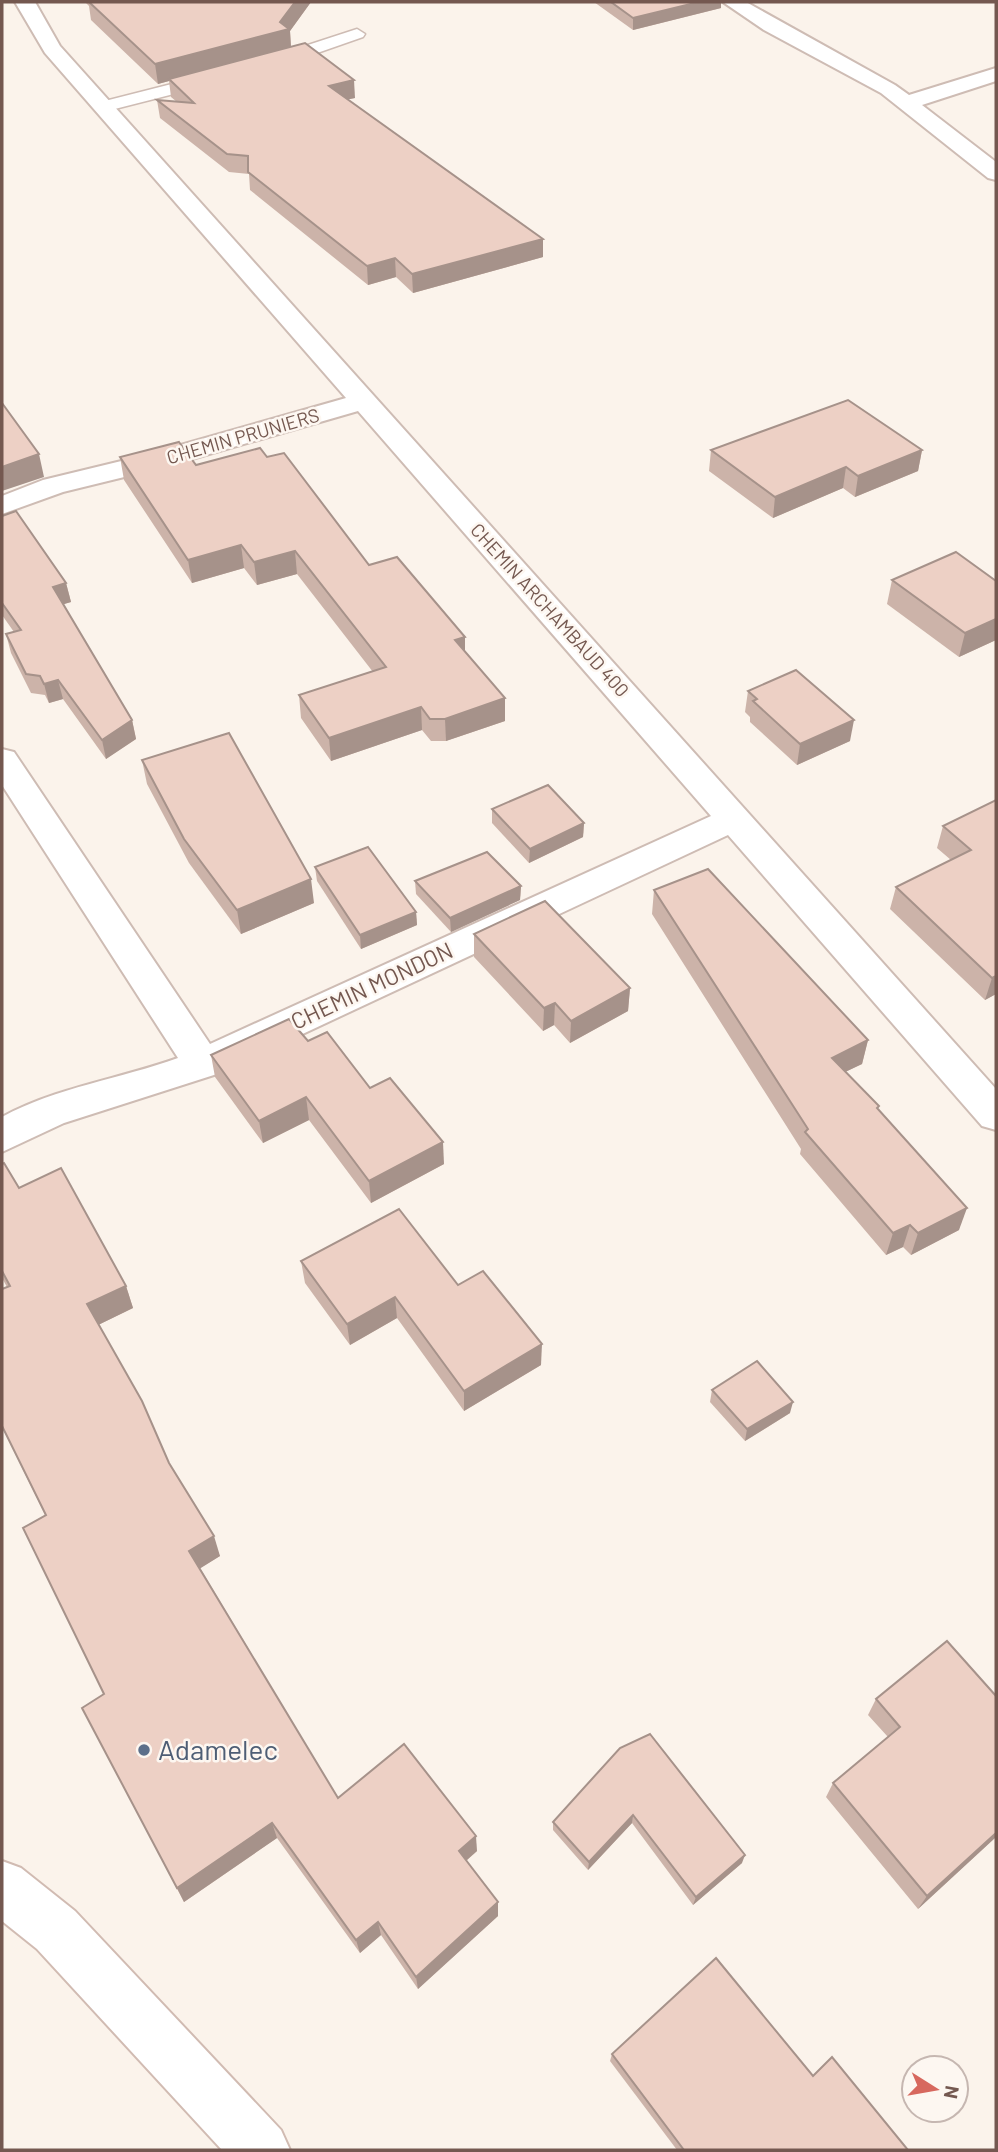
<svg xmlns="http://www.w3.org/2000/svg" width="998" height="2152" viewBox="0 0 998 2152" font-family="Barlow,sans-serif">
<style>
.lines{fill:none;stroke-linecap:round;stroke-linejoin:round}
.service-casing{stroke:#cebcb4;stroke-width:3}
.minor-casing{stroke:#cebcb4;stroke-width:4}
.secondary-casing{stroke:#d1bbb2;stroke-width:4}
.service{fill:#fff;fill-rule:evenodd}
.minor{fill:#fff;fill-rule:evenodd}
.secondary{fill:#fff;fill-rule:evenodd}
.wall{fill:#ccb3a9}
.shaded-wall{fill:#a6928a}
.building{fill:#edd0c5;stroke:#a6928a;stroke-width:2}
.service-dot{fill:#5c6f8a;stroke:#fdf7f1;stroke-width:2.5}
.labels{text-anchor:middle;stroke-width:5;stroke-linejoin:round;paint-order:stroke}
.far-street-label{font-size:19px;fill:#745850;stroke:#fdf7f1}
.street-label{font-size:23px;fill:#745850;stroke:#fdf7f1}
.near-service-label{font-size:28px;fill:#4e5e75;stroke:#fdf7f1;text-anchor:start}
</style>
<rect width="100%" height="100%" fill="#fbf3eb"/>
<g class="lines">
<defs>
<g id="service">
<polygon points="357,29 365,34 363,37 280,66 274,67 266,62 268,58"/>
<polygon points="211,74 217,75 220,79 217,83 103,112 94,107 97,103"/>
</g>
<g id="minor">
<path d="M15,2H35L60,46L996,1089V1130L982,1126L728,835L217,1074L64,1123L2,1152V1117C57,1087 120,1079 178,1058L2,785V749L14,752L210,1044L711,816L358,411L161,468L63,492L2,514V496L43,480L142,456L346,398L45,53Z"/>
<polygon points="723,2 746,2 895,85 909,95 996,68 996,81 922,105 996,162 996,180 988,178 881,93 764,30"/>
</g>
<polygon id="secondary" points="2,1861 21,1868 75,1911 281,2130 290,2150 222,2150 37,1949 2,1921"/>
</defs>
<!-- service casing -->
<use href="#service" class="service-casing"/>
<!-- minor casing -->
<use href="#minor" class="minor-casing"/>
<!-- secondary casing -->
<use href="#secondary" class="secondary-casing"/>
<!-- service -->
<use href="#service" class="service"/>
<!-- minor -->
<use href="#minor" class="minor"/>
<!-- secondary -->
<use href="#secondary" class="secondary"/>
</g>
<!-- wall -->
<g class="wall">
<polygon points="85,2 311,2 290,31 291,47 355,98 348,99 543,257 413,293 396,277 368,285 250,190 249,174 229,172 160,118 157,100 177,102 171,97 169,81 158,84 91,20 89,6"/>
<polygon points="594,2 721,2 721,8 633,30"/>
<polygon points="711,450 922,450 918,471 855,497 843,488 773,518 709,471"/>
<polygon points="120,457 196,465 267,457 369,565 465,652 505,721 446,741 431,741 422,730 331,761 301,718 299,695 373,672 297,574 257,585 244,568 192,583 124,480"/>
<polygon points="2,516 66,583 71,602 63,604 132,720 136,739 106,759 63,699 49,703 45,695 31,693 11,653 6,634 14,632 2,615"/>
<polygon points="892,580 996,581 996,640 959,657 887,604"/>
<polygon points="748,691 850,741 797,765 750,722 750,717 745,712"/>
<polygon points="142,760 314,903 241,934 189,863 147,784"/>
<polygon points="996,800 996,994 985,1000 890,909 896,887 951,860 937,848 943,826"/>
<polygon points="492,809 584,823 583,837 529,863 492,823"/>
<polygon points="315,867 416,912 417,925 361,949 317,881"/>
<polygon points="415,881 521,886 520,900 451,932 416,894"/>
<polygon points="654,890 868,1040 862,1064 845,1072 879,1106 878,1109 959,1230 911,1255 903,1247 886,1255 800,1154 801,1149 652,914"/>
<polygon points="474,934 630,988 628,1011 570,1043 554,1025 543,1031 474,957"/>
<polygon points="308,1041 370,1088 444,1164 371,1203 309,1120 263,1143 215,1077 211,1055"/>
<polygon points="2,1164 19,1188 126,1286 133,1308 98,1325 169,1463 220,1556 200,1568 338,1798 477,1851 466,1861 498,1916 418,1989 381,1935 360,1953 277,1838 184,1902 82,1708 104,1694 45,1515 2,1427 2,1289 7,1287 2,1278"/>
<polygon points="301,1261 458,1285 541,1365 464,1411 397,1318 350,1345 305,1283"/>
<polygon points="712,1390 790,1413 745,1441 710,1402"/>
<polygon points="996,1696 996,1837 918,1909 826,1797 833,1783 888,1737 868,1715 876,1699"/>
<polygon points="620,1748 742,1863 693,1905 632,1823 588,1870 553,1830 553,1822"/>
<polygon points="612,2054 813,2076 908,2150 677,2150 610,2061"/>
</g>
<!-- shaded-wall -->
<g class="shaded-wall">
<polygon points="295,2 311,2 290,31 291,48 169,79 169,81 158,84 155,64 280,22"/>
<polygon points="699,2 721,2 721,8 633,30 633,18"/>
<polygon points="354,80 355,98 331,103 329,86"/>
<polygon points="543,239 543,257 413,293 412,274"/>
<polygon points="395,258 396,277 368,285 367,266"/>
<polygon points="922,450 918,471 855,497 858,476"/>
<polygon points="39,454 44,477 2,491 2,467"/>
<polygon points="846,467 843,488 773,518 775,497"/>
<polygon points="241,545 244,568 192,583 188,560"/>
<polygon points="295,551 297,574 257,585 254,562"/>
<polygon points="66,583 71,602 58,606 53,587"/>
<polygon points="996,619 996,640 959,657 965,633"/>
<polygon points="465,637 465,660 455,640"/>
<polygon points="58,680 63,699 49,703 44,684"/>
<polygon points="505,698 505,721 446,741 445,719"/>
<polygon points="421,707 422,730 331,761 329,738"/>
<polygon points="132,720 136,739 106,759 102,740"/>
<polygon points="854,720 850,741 797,765 800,744"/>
<polygon points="584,823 583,837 529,863 530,849"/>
<polygon points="311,879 314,903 241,934 237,910"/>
<polygon points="521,886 520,900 451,932 450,918"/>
<polygon points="416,912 417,925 361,949 360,935"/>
<polygon points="996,976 996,994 985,1000 992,978"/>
<polygon points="630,988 628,1011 570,1043 571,1021"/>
<polygon points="555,1003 554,1025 543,1031 544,1008"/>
<polygon points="868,1040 862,1064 826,1081 832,1058"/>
<polygon points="306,1097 309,1120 263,1143 259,1121"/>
<polygon points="443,1142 444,1164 371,1203 369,1181"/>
<polygon points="967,1208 959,1230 911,1255 918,1233"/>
<polygon points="910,1225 903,1247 886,1255 893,1233"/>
<polygon points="126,1286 133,1308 94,1327 87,1304"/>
<polygon points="395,1297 397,1318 350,1345 347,1324"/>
<polygon points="542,1344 541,1365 464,1411 464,1391"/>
<polygon points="793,1402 790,1413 745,1441 747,1429"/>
<polygon points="214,1536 220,1556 196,1571 189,1551"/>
<polygon points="633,1815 632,1823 588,1870 589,1862"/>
<polygon points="272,1823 277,1838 184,1902 177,1888"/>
<polygon points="996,1833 996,1837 918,1909 927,1896"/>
<polygon points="476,1836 477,1851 460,1866 459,1851"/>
<polygon points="745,1855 742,1863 693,1905 696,1897"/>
<polygon points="498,1902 498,1916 418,1989 416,1977"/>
<polygon points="378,1922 381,1935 360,1953 356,1940"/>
</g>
<!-- building -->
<g class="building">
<polygon points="89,2 295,2 280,22 289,29 155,64"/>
<polygon points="611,2 699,2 633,18"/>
<polygon points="305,43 354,80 329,86 543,239 412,274 395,258 367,266 248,172 248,156 227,154 157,100 194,103 169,79"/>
<polygon points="848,400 922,450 858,476 846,467 775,497 711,450"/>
<polygon points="2,403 39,454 2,467"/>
<polygon points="179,442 196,465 260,448 267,457 284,453 369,565 397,557 465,637 455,640 505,698 445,719 430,719 421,707 329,738 299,695 386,667 295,551 254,562 241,545 188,560 120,457"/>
<polygon points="16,511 66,583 53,587 132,720 102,740 58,680 44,684 40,676 26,674 6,634 21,630 2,603 2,516"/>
<polygon points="956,552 996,581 996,619 965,633 892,580"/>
<polygon points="796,670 854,720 800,744 753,701 757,699 748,691"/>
<polygon points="229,733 311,879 237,910 184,839 142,760"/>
<polygon points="548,785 584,823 530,849 492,809"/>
<polygon points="996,800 996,976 992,978 896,887 971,850 943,826"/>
<polygon points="368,847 416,912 360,935 315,867"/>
<polygon points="487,852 521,886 450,918 415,881"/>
<polygon points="708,869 868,1040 832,1058 879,1106 877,1108 967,1208 918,1233 910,1225 893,1233 805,1132 808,1129 654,890"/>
<polygon points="545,901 630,988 571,1021 555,1003 544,1008 474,934"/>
<polygon points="289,1019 308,1041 327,1032 370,1088 390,1078 443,1142 369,1181 306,1097 259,1121 211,1055"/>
<polygon points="4,1163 19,1188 61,1168 126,1286 87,1304 142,1401 169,1463 214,1536 189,1551 338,1798 404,1744 476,1836 459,1851 498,1902 416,1977 378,1922 356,1940 272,1823 177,1888 82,1708 104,1694 23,1528 46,1515 2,1426 2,1289 10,1286 2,1271 2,1164"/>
<polygon points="399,1209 458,1285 483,1271 542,1344 464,1391 395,1297 347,1324 301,1261"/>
<polygon points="757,1361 793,1402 747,1429 712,1390"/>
<polygon points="947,1641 996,1696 996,1833 927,1896 833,1783 900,1727 876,1699"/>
<polygon points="650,1734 745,1855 696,1897 633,1815 589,1862 553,1822 620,1748"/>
<polygon points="716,1958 813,2076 832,2057 908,2150 684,2150 612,2054"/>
</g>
<!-- markers -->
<circle class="service-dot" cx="144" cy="1750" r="7"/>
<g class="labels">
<!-- far-street labels -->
<g class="far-street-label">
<text transform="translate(243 436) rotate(-16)" y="7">CHEMIN PRUNIERS</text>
<text transform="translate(550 610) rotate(48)" y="7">CHEMIN ARCHAMBAUD 400</text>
</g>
<!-- street labels -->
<g class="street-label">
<text transform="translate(372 986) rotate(-25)" y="8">CHEMIN MONDON</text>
</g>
<!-- near-service labels -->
<g class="near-service-label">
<text x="158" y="1760">Adamelec</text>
</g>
</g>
<!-- border -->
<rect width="998" height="2152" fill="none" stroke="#745850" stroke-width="7"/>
<!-- north arrow -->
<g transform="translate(935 2089) rotate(101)"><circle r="33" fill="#fdf7f1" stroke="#c6b7b1" stroke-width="2"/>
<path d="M0-5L12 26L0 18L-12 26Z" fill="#d7685e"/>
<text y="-10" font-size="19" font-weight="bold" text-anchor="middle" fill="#745850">N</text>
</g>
</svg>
